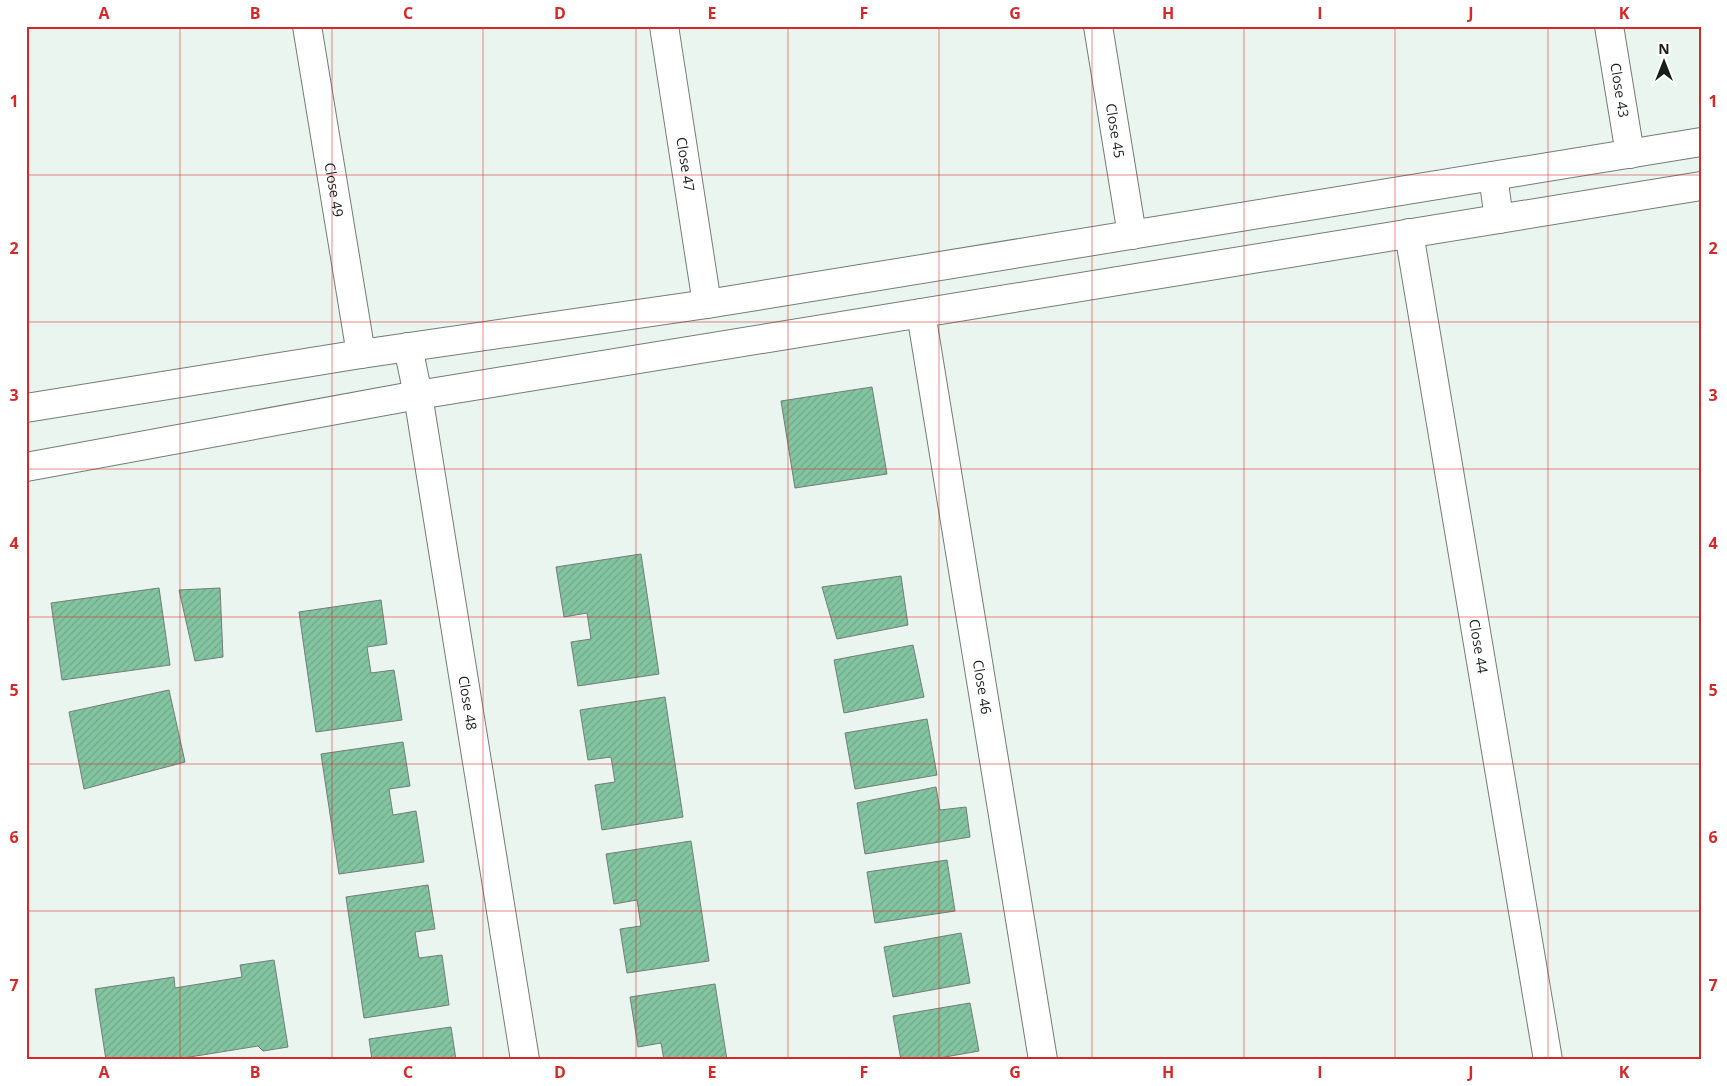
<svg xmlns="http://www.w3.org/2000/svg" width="1727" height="1086" viewBox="0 0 1727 1086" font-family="'Open Sans',sans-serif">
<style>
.building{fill:url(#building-hatch);stroke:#737d77}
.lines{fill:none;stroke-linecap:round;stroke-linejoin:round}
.minor-casing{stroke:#737d77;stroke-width:30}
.tertiary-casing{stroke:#737d77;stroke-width:30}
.minor{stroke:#fff;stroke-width:28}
.tertiary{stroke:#fff;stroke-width:28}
.grid{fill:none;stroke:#d62828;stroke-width:1;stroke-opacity:0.55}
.labels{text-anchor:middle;stroke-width:4;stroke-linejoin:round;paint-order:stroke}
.street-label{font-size:14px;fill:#1a1e1c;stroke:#fff}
.neatline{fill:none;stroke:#d62828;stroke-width:2}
.grid-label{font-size:16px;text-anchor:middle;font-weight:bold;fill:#d62828}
</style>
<defs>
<pattern id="building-hatch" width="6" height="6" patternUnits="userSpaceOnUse" patternTransform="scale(1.25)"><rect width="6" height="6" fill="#83c4a1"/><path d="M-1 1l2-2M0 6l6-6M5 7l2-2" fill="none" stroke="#71a88a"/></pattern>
</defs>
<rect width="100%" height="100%" fill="#e9f5ee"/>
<!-- building -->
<g class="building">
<polygon points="872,387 887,474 795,488 781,401"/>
<polygon points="641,554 659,674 578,686 571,642 591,639 587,613 564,617 556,567"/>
<polygon points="901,576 908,625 837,639 822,587"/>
<polygon points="159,588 170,665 62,680 51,603"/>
<polygon points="220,588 223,657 195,661 179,590"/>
<polygon points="381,600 387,644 367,647 371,673 394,670 402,720 316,732 299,612"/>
<polygon points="913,645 924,697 844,713 834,660"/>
<polygon points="169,690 185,762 84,789 69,712"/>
<polygon points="665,697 683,817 602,830 595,785 615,782 611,757 588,760 580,710"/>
<polygon points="927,719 937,775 855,789 845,733"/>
<polygon points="403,742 410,786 389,789 393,815 416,811 424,862 339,874 321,754"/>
<polygon points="936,787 940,810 966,807 970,837 865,854 857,803"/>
<polygon points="691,841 709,961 627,973 620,929 641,926 637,900 614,904 606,854"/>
<polygon points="947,860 955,911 875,923 867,872"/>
<polygon points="428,885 435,929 415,932 419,958 442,955 449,1005 364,1018 346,897"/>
<polygon points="961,933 970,983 893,997 884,947"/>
<polygon points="274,960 288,1047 263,1051 258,1046 171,1060 106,1060 95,989 174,977 175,988 242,977 240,965"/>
<polygon points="715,984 727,1060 664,1060 661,1043 638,1047 630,997"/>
<polygon points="970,1003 979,1051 928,1060 901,1060 893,1016"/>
<polygon points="451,1027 456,1060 372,1060 369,1039"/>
</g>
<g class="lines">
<defs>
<g id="minor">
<path id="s1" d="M307,26L361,354"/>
<path id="s2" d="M664,26L707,304"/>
<path id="s3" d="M1098,26L1132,235"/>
<path id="s4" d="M1609,26L1630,154"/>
<polyline points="1493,176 1499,219"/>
<path id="s5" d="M1409,233L1548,1060"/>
<path id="s6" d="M921,313L1043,1060"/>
<path id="s7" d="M408,347L418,395L525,1060"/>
</g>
<g id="tertiary">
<polyline points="26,408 361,354 707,304 1701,142"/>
<polyline points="26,467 418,395 1701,186"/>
</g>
</defs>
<!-- minor casing -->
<use href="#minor" class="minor-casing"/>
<!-- tertiary casing -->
<use href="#tertiary" class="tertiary-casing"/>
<!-- minor -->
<use href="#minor" class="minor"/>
<!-- tertiary -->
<use href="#tertiary" class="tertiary"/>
</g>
<!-- grid -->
<path class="grid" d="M180,26V1060M332,26V1060M483,26V1060M636,26V1060M788,26V1060M939,26V1060M1092,26V1060M1244,26V1060M1395,26V1060M1548,26V1060M26,175H1701M26,322H1701M26,469H1701M26,617H1701M26,764H1701M26,911H1701"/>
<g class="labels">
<!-- street labels -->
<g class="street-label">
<text dy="5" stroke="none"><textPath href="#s4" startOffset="65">Close 43</textPath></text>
<text dy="5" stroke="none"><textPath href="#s3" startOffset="106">Close 45</textPath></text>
<text dy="5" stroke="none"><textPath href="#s2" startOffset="140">Close 47</textPath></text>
<text dy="5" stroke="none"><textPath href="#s1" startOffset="166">Close 49</textPath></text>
<text dy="5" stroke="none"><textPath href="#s5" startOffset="419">Close 44</textPath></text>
<text dy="5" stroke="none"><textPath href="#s6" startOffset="379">Close 46</textPath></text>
<text dy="5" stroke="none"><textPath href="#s7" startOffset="361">Close 48</textPath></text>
</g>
</g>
<!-- border -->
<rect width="1727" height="1086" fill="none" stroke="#ffffff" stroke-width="55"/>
<!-- north arrow -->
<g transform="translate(1664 62)" stroke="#ffffff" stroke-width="4" paint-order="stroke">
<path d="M0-4L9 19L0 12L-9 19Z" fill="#1a1e1c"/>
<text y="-8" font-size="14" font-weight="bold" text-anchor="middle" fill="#1a1e1c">N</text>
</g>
<rect x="28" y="28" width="1672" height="1030" class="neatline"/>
<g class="grid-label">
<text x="104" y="19">A</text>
<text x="255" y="19">B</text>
<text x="408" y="19">C</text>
<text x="560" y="19">D</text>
<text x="712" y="19">E</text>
<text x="864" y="19">F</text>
<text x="1015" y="19">G</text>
<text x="1168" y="19">H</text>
<text x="1320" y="19">I</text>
<text x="1471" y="19">J</text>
<text x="1624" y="19">K</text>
<text x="14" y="107">1</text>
<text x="1713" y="107">1</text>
<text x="14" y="254">2</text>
<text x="1713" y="254">2</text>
<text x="14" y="401">3</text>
<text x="1713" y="401">3</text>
<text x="14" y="549">4</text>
<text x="1713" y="549">4</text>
<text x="14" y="696">5</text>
<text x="1713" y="696">5</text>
<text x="14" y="843">6</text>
<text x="1713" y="843">6</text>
<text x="14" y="991">7</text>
<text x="1713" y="991">7</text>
<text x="104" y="1078">A</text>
<text x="255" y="1078">B</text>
<text x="408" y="1078">C</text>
<text x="560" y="1078">D</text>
<text x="712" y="1078">E</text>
<text x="864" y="1078">F</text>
<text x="1015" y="1078">G</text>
<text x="1168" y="1078">H</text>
<text x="1320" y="1078">I</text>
<text x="1471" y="1078">J</text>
<text x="1624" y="1078">K</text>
</g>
</svg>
